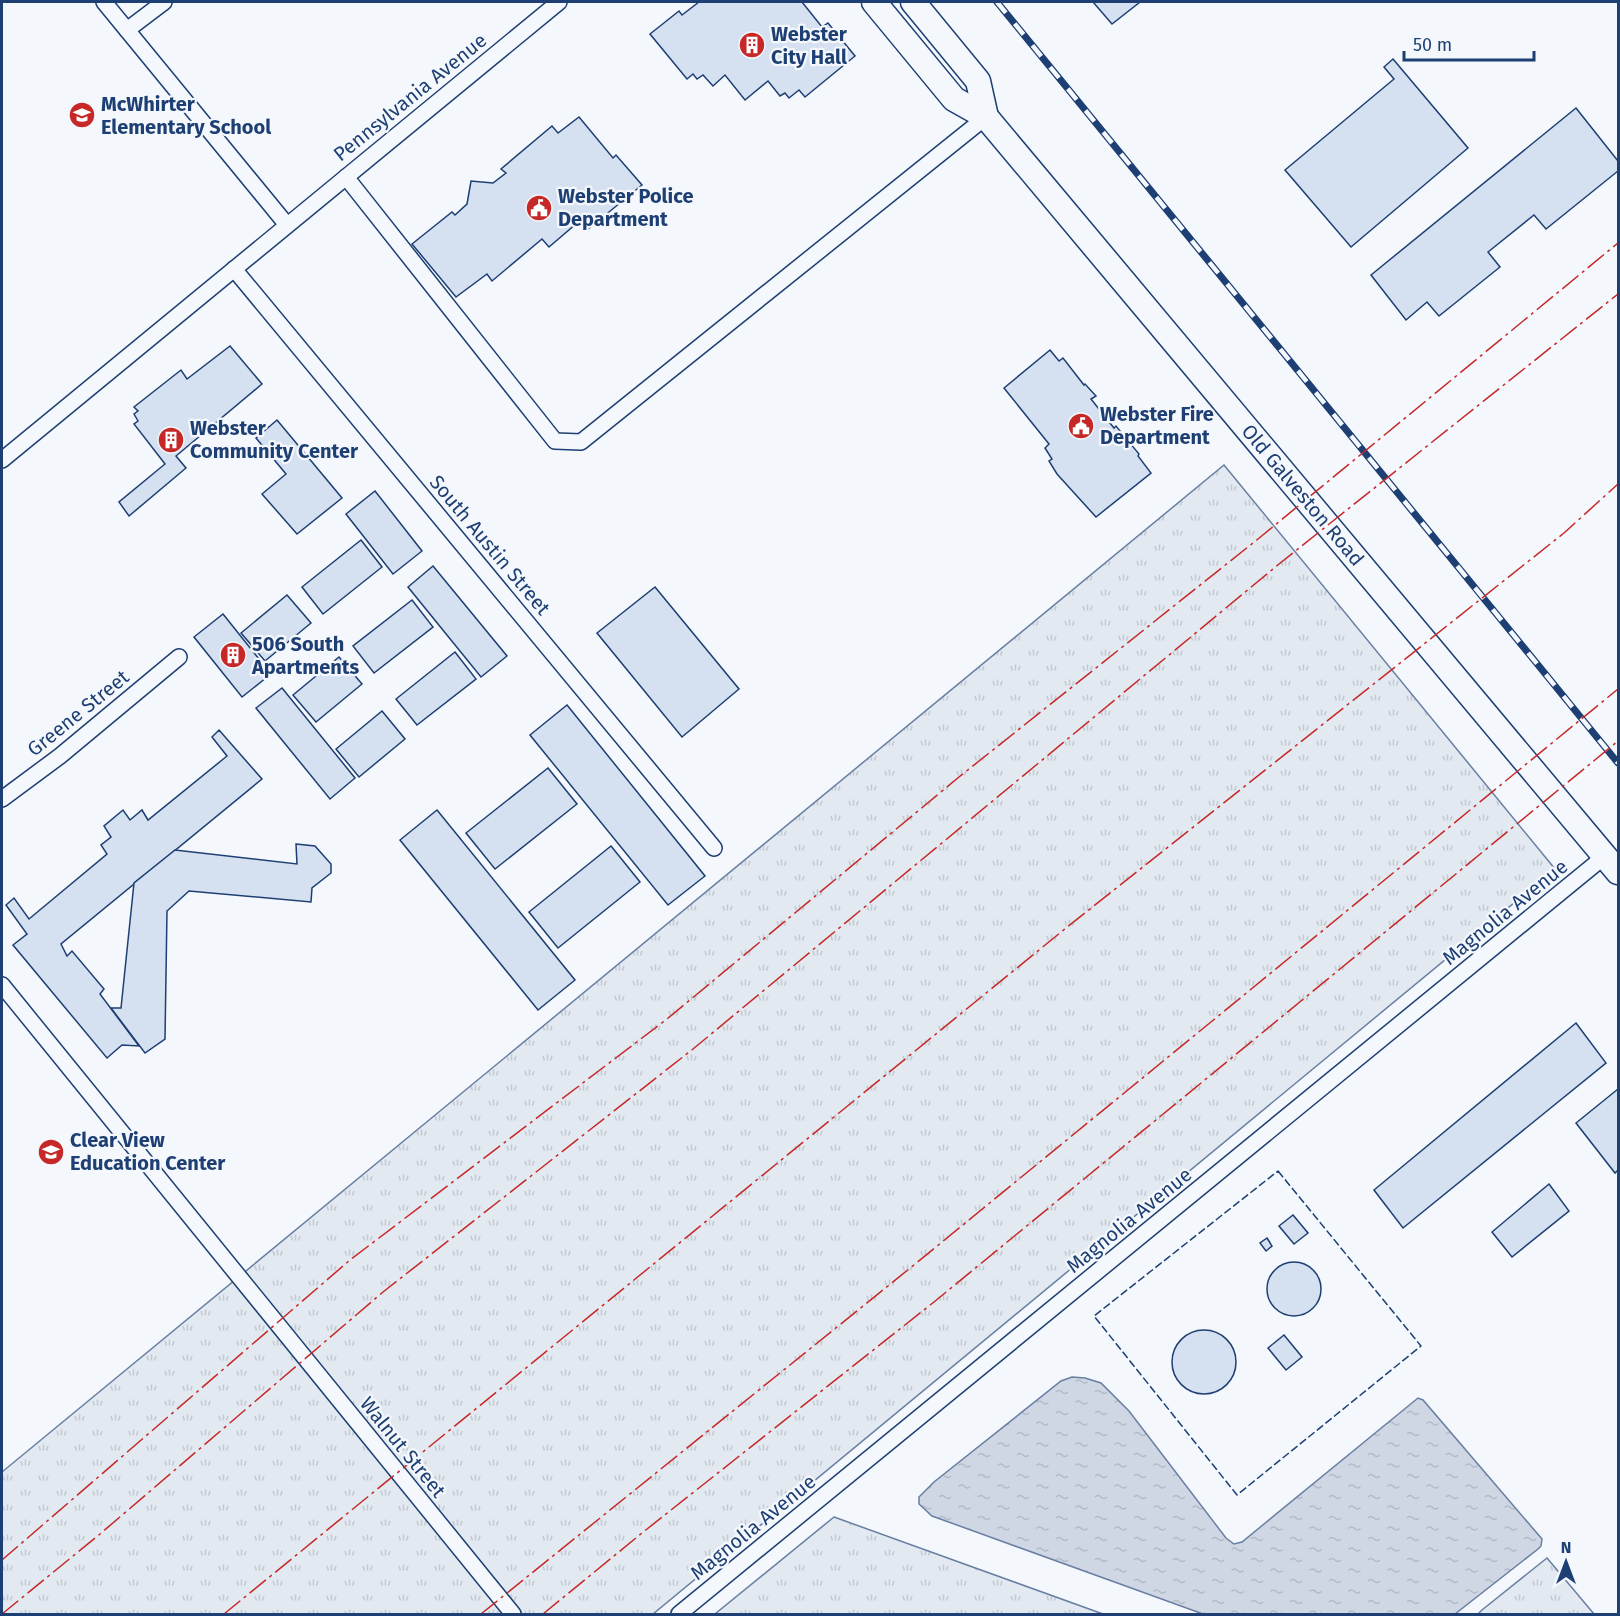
<svg xmlns="http://www.w3.org/2000/svg" width="1620" height="1616" viewBox="0 0 1620 1616" font-family="'Fira Sans',sans-serif">
<style>
.grass{fill:url(#grass-tufts);stroke:#687fa3;stroke-width:1.5}
.water{fill:url(#water-ripples);stroke:#687fa3;stroke-width:1.5}
.building{fill:#d5e0f0;stroke:#1d3f73;stroke-width:1.5}
.lines{fill:none;stroke-linecap:round;stroke-linejoin:round}
.minor-casing{stroke:#1d3f73;stroke-width:18}
.primary-casing{stroke:#1d3f73;stroke-width:27}
.minor{stroke:#f4f7fb;stroke-width:15}
.primary{stroke:#f4f7fb;stroke-width:24}
.rail-casing{stroke:#1d3f73;stroke-width:7}
.rail{stroke:#f4f7fb;stroke-width:4.5;stroke-dasharray:14;stroke-linecap:butt}
.fence{stroke:#1d3f73;stroke-width:1.5;stroke-dasharray:8 3;stroke-linecap:butt}
.power{stroke:#c62828;stroke-width:1.5;stroke-dasharray:21 4.5 3 4.5;stroke-linecap:butt}
.labels{text-anchor:middle;stroke-width:4.5;stroke-linejoin:round;paint-order:stroke}
.poi-label{font-size:20px;font-weight:bold;fill:#1d3f73;stroke:#f4f7fb;text-anchor:start}
.street-label{font-size:20px;fill:#1d3f73;stroke:#f4f7fb}
</style>
<defs>
<pattern id="grass-tufts" width="24" height="20" patternUnits="userSpaceOnUse" patternTransform="scale(1.5)"><rect width="24" height="20" fill="#e3e9f0"/><path d="M3 7l-1-3M5 7V3M7 7l1-3M15 17l-1-3M17 17v-4M19 17l1-3" fill="none" stroke="#c2c9d1"/></pattern>
<pattern id="water-ripples" width="26" height="14" patternUnits="userSpaceOnUse" patternTransform="scale(1.5)"><rect width="26" height="14" fill="#cfd7e4"/><path d="M2 4q2-2 4 0t4 0M15 11q2-2 4 0t4 0" fill="none" stroke="#b1bac7"/></pattern>
</defs>
<rect width="100%" height="100%" fill="#f4f7fb"/>
<!-- grass -->
<g class="grass">
<polygon points="1224,465 1555,869 653,1614 2,1614 2,1472"/>
<polygon points="834,1517 1103,1614 715,1614"/>
<polygon points="1547,1558 1594,1614 1478,1614 1482,1610"/>
</g>
<!-- water -->
<polygon class="water" points="1072,1377 1085,1378 1101,1383 1129,1411 1226,1538 1234,1544 1242,1542 1418,1398 1423,1400 1542,1539 1541,1546 1538,1549 1455,1614 1203,1614 932,1516 919,1504 919,1497 934,1482 1061,1381"/>
<!-- building -->
<g class="building">
<polygon points="699,2 802,2 822,27 828,23 855,56 805,97 799,90 789,98 785,93 780,96 768,81 745,100 725,75 713,86 703,75 697,79 693,74 687,79 650,34 679,11 682,15"/>
<polygon points="1093,2 1140,2 1112,24"/>
<polygon points="1393,59 1468,148 1351,247 1285,170 1394,79 1384,67"/>
<polygon points="1576,108 1618,161 1618,171 1546,229 1534,215 1488,252 1500,267 1439,316 1427,302 1406,320 1371,275"/>
<polygon points="579,117 613,158 616,155 642,185 587,230 582,223 576,224 549,247 542,239 492,281 487,274 456,297 412,244 452,212 455,215 467,204 471,181 493,183 506,173 501,169 552,126 558,133"/>
<polygon points="230,346 262,384 176,456 186,468 129,516 119,502 165,464 134,424 138,421 134,414 138,411 134,407 181,370 187,379"/>
<polygon points="1050,350 1059,361 1063,358 1084,385 1085,384 1096,396 1091,399 1114,428 1116,426 1139,454 1138,456 1151,473 1096,517 1057,474 1049,461 1052,459 1045,448 1049,444 1004,388"/>
<polygon points="277,420 342,498 297,534 262,494 286,474 256,438"/>
<polygon points="375,491 422,551 393,574 346,514"/>
<polygon points="361,540 382,567 323,614 302,587"/>
<polygon points="433,566 507,656 481,677 408,587"/>
<polygon points="655,587 739,689 682,737 597,633"/>
<polygon points="287,595 311,623 265,661 241,633"/>
<polygon points="412,600 433,627 374,673 353,646"/>
<polygon points="223,614 271,674 242,697 194,637"/>
<polygon points="455,652 476,679 417,725 396,699"/>
<polygon points="339,657 362,684 316,722 293,695"/>
<polygon points="282,688 355,778 330,799 256,708"/>
<polygon points="567,705 705,876 668,905 530,735"/>
<polygon points="382,711 405,739 359,777 336,749"/>
<polygon points="219,730 262,779 61,944 67,956 72,951 104,989 100,994 139,1046 122,1045 107,1058 13,945 27,934 6,905 14,898 29,919 107,854 101,845 111,837 104,826 123,810 130,820 142,810 148,820 227,756 212,737"/>
<polygon points="548,768 577,804 495,869 466,833"/>
<polygon points="437,810 575,980 538,1010 400,840"/>
<polygon points="296,844 315,846 331,864 331,873 312,888 311,902 189,891 167,911 165,1039 145,1053 111,1008 121,1008 134,883 175,850 297,864"/>
<polygon points="611,846 640,882 558,948 529,912"/>
<polygon points="1576,1023 1606,1063 1403,1228 1374,1190"/>
<polygon points="1618,1089 1618,1170 1615,1173 1576,1123"/>
<polygon points="1549,1184 1569,1211 1512,1257 1492,1232"/>
<polygon points="1293,1215 1308,1233 1294,1244 1279,1226"/>
<polygon points="1267,1238 1272,1246 1266,1251 1260,1243"/>
<circle cx="1294" cy="1289" r="27"/>
<circle cx="1204" cy="1362" r="32"/>
<polygon points="1284,1335 1302,1357 1286,1370 1268,1348"/>
</g>
<g class="lines">
<defs>
<g id="minor">
<polyline points="104,2 287,225"/>
<polyline points="127,30 164,2"/>
<polyline points="346,177 555,441 581,442 986,117"/>
<polyline points="234,269 714,848"/>
<polyline points="2,460 559,2"/>
<polyline points="2,799 60,756 179,657"/>
<polyline points="2,985 513,1614"/>
<polyline points="679,1614 1605,856"/>
</g>
<g id="primary">
<polyline points="874,2 954,99 986,117 1618,872"/>
<polyline points="913,2 978,81 986,117"/>
</g>
</defs>
<!-- minor casing -->
<use href="#minor" class="minor-casing"/>
<!-- primary casing -->
<use href="#primary" class="primary-casing"/>
<!-- minor -->
<use href="#minor" class="minor"/>
<!-- primary -->
<use href="#primary" class="primary"/>
<defs>
<polyline id="rail" points="997,2 1618,763"/>
</defs>
<!-- rail casing -->
<use href="#rail" class="rail-casing"/>
<!-- rail -->
<use href="#rail" class="rail"/>
<!-- fence -->
<polygon class="fence" points="1278,1171 1421,1346 1237,1495 1094,1316"/>
<!-- power -->
<g class="power">
<polyline points="2,1560 350,1260 667,1019 959,777 1258,539 1618,243"/>
<polyline points="2,1614 100,1534 383,1292 693,1049 1279,564 1618,294"/>
<polyline points="224,1614 1066,928 1564,533 1618,484"/>
<polyline points="481,1614 909,1269 1618,689"/>
<polyline points="543,1614 642,1533 934,1302 1618,741"/>
</g>
</g>
<!-- icons -->
<defs>
<symbol id="building-disc" viewBox="-11 -11 22 22"><circle r="9.5" fill="#c62828" stroke="#f4f7fb"/><path d="M-4-6H4V6H1V3H-1V6H-4ZM-2.5-4.3h1.7v1.8h-1.7ZM.8-4.3h1.7v1.8H.8ZM-2.5-1h1.7V.8h-1.7ZM.8-1h1.7V.8H.8Z" fill="#fff"/></symbol>
<symbol id="school-disc" viewBox="-11 -11 22 22"><circle r="9.5" fill="#c62828" stroke="#f4f7fb"/><path d="M0-5L7-2L0 1L-7-2ZM-4 1L0 2.5L4 1V4Q0 6-4 4Z" fill="#fff"/></symbol>
<symbol id="civic-disc" viewBox="-11 -11 22 22"><circle r="9.5" fill="#c62828" stroke="#f4f7fb"/><path d="M-.6-6.5H3V-4.5H.6V-3L4-1V1h2V6H-6V1h2V-1L-.6-3ZM-1.2 2.5V6h2.4V2.5Z" fill="#fff"/></symbol>
</defs>
<g fill-rule="evenodd">
<use href="#building-disc" x="737" y="30" width="30" height="30"/>
<use href="#school-disc" x="67" y="100" width="30" height="30"/>
<use href="#civic-disc" x="524" y="193" width="30" height="30"/>
<use href="#civic-disc" x="1066" y="411" width="30" height="30"/>
<use href="#building-disc" x="156" y="425" width="30" height="30"/>
<use href="#building-disc" x="218" y="640" width="30" height="30"/>
<use href="#school-disc" x="36" y="1137" width="30" height="30"/>
</g>
<g class="labels">
<!-- poi labels -->
<g class="poi-label">
<text x="771" y="41">Webster<tspan x="771" dy="23">City Hall</tspan></text>
<text x="101" y="111">McWhirter<tspan x="101" dy="23">Elementary School</tspan></text>
<text x="558" y="203">Webster Police<tspan x="558" dy="23">Department</tspan></text>
<text x="1100" y="421">Webster Fire<tspan x="1100" dy="23">Department</tspan></text>
<text x="190" y="435">Webster<tspan x="190" dy="23">Community Center</tspan></text>
<text x="252" y="651">506 South<tspan x="252" dy="23">Apartments</tspan></text>
<text x="70" y="1147">Clear View<tspan x="70" dy="23">Education Center</tspan></text>
</g>
<!-- street labels -->
<g class="street-label">
<text transform="translate(410 97) rotate(-39)" y="7">Pennsylvania Avenue</text>
<text transform="translate(1303 495) rotate(50)" y="7">Old Galveston Road</text>
<text transform="translate(490 545) rotate(50)" y="7">South Austin Street</text>
<text transform="translate(78 713) rotate(-39)" y="7">Greene Street</text>
<text transform="translate(1505 912) rotate(-39)" y="7">Magnolia Avenue</text>
<text transform="translate(1129 1220) rotate(-39)" y="7">Magnolia Avenue</text>
<text transform="translate(403 1447) rotate(51)" y="7">Walnut Street</text>
<text transform="translate(753 1527) rotate(-39)" y="7">Magnolia Avenue</text>
</g>
</g>
<!-- border -->
<rect width="1620" height="1616" fill="none" stroke="#1d3f73" stroke-width="6"/>
<!-- north arrow -->
<g transform="translate(1566 1562)" stroke="#f4f7fb" stroke-width="4.5" paint-order="stroke">
<path d="M0-4.5L10 22L0 15L-10 22Z" fill="#1d3f73"/>
<text y="-9" font-size="16" font-weight="bold" text-anchor="middle" fill="#1d3f73">N</text>
</g>
<!-- scale -->
<path d="M1404 51v9h130v-9" fill="none" stroke="#1d3f73" stroke-width="3"/>
<text x="1413" y="51" font-size="18" fill="#1d3f73" stroke="#f4f7fb" stroke-width="4.5" paint-order="stroke">50 m</text>
</svg>
